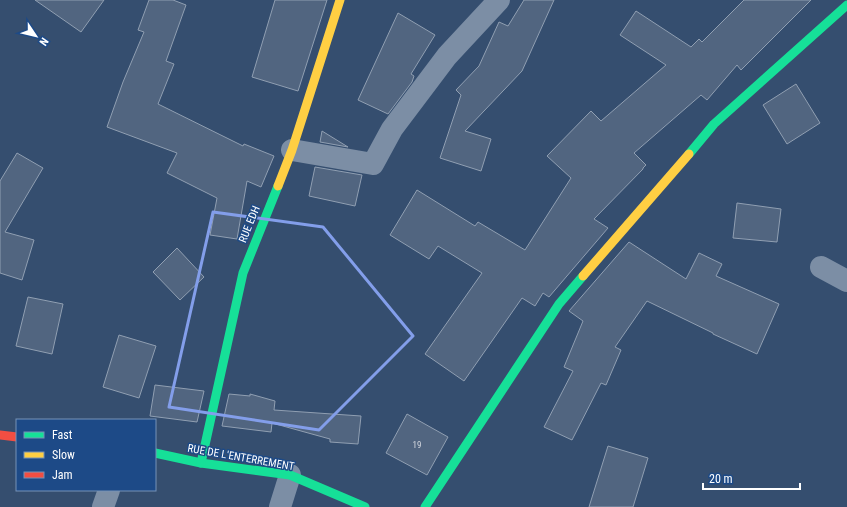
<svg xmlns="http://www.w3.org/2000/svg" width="847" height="507" viewBox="0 0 847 507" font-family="'Roboto Condensed',sans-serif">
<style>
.building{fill:#516580;stroke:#909fb2}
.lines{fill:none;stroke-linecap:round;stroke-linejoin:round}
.street{stroke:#7c8ea5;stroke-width:22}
.fast{stroke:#16e098;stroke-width:9}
.slow{stroke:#ffcf43;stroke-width:9}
.jam{stroke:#f24e42;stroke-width:9}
.marked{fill:none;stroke:#839eea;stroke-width:3;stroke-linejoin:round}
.labels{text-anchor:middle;stroke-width:3;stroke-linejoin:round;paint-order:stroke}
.number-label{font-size:9px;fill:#d4d8df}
.street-label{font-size:11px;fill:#fff;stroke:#1d4a87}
</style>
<rect width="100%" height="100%" fill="#354e6f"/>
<!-- building -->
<g class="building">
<polygon points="35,0 104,0 81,32"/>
<polygon points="149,0 173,0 186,5 166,61 174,64 158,104 243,146 244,144 274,156 261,187 247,181 237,239 210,235 217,198 167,173 177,153 107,127 123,82 144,32 138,30"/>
<polygon points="275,0 327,0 298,91 252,77"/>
<polygon points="524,0 554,0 522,71 465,131 491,139 481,171 440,158 461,95 456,90 479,66 499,22 508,26"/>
<polygon points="744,0 811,0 741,70 737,65 707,100 701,95 634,153 646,165 643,168 643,169 594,219 608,228 549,297 543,293 535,306 522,298 464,381 425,354 482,273 438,246 429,259 390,235 417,190 475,226 478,222 525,250 571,178 547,156 591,111 601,121 666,65 620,35 636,11 691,47 699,39 702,42"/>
<polygon points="398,13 435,35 411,74 414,76 412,82 388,114 358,100"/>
<polygon points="796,84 820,123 787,144 763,105"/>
<polygon points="322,131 348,147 320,142"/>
<polygon points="17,153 43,168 5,232 34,240 22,280 0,273 0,181"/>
<polygon points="315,167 362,175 355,206 309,196"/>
<polygon points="737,203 781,209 777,242 733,238"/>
<polygon points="629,242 686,279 699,253 722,264 716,276 779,304 757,354 713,334 713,333 647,301 615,347 621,350 606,385 601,383 572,440 544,427 573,371 564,367 583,321 569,311"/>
<polygon points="177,248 204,277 180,300 153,272"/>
<polygon points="28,297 63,304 52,354 16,346"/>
<polygon points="119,335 156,346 139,398 103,387"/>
<polygon points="155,385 204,391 197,422 150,416"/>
<polygon points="229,394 250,396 250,394 275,401 274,410 361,416 358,444 330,442 330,439 272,423 271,432 222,426"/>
<polygon points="407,414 448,437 427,475 386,453"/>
<polygon points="608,446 648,458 633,507 589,507"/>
</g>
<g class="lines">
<!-- street -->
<g class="street">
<polyline points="292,150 373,164 392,129 447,56 499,0"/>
<polyline points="821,267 847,281"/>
<polyline points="103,507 109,490"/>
<polyline points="280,507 290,475"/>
</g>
<!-- fast -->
<g class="fast">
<polyline points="689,154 714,124 847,5"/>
<polyline points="155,453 201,463 290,475 365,507"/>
<polyline points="201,463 243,273 278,186"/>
<polyline points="425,507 559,304 583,276"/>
</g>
<!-- slow -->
<g class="slow">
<polyline points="278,186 292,150 340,0"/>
<polyline points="583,276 689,154"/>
</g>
<!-- jam -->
<polyline class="jam" points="0,435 17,437"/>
</g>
<!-- marked area -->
<path class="marked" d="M213,212L323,227L413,336L319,430L169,407Z"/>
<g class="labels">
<!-- number labels -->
<g class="number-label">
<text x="417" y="448">19</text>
</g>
<!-- street labels -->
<g class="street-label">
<text transform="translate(249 224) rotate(-68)" y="4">RUE EDH</text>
<text transform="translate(241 457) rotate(10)" y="4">RUE DE L'ENTERREMENT</text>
</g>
</g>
<!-- legend -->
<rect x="16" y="419" width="140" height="72" fill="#1d4a87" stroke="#7792b7"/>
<rect x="24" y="432" width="20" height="6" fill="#16e098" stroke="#7792b7"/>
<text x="52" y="439" font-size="12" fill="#ffffff">Fast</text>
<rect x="24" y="452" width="20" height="6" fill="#ffcf43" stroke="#7792b7"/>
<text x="52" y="459" font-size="12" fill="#ffffff">Slow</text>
<rect x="24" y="472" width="20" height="6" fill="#f24e42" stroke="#7792b7"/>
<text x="52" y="479" font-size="12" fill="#ffffff">Jam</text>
<!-- north arrow -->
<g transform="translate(36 36) rotate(125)" stroke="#1d4a87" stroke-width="3" paint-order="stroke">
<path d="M0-3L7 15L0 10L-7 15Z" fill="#ffffff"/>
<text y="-6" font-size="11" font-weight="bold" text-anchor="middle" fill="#ffffff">N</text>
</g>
<!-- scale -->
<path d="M703 483v6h97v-6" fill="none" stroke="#ffffff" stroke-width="2"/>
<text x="709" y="483" font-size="12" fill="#ffffff" stroke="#1d4a87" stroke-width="3" paint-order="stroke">20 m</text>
</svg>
